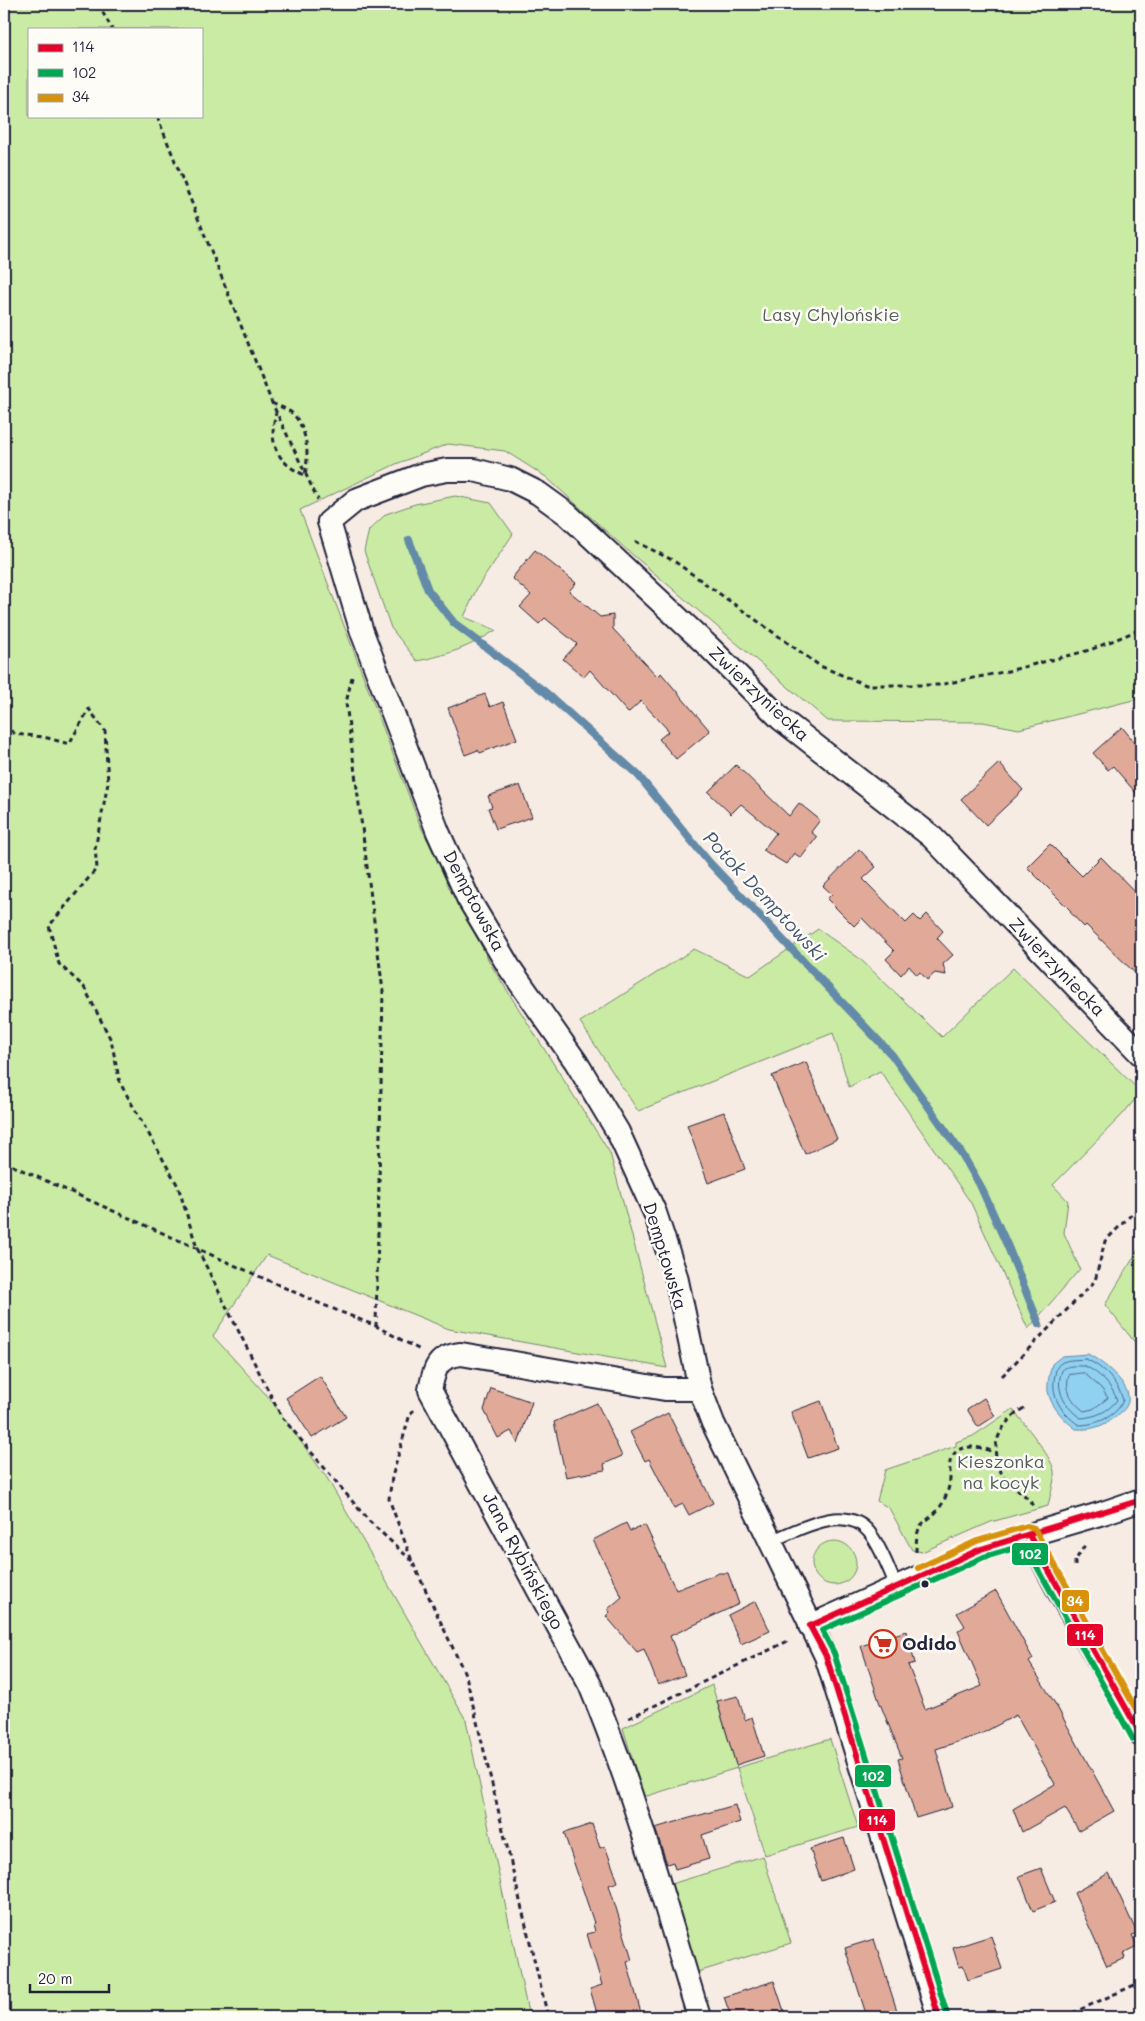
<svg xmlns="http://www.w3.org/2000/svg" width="1145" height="2021" viewBox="0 0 1145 2021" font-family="Mali,sans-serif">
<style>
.green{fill:#c9eba3;stroke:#76866f;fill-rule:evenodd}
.water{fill:#90d0f1;stroke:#648aa8}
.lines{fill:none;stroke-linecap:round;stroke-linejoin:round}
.shore{stroke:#4e6884;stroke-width:1}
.stream{stroke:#648aa8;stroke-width:8}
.building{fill:#e1aa98;stroke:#22223b}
.lane-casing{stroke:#22223b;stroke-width:15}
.street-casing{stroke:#22223b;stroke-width:26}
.path{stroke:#22223b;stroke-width:3;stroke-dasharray:5 4;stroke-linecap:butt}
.lane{stroke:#fdfcf7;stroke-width:11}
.street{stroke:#fdfcf7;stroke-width:22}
.bus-1-casing{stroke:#fdfcf7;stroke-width:10}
.bus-2-casing{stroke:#fdfcf7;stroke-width:10}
.bus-3-casing{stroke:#fdfcf7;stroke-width:10}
.bus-1{stroke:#e4002b;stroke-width:6}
.bus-2{stroke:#00a651;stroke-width:6}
.bus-3{stroke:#d79209;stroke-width:6}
.bus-dot{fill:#22223b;stroke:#fdfcf7;stroke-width:2}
.labels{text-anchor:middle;stroke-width:5;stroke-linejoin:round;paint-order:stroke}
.park-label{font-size:18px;fill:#545e5a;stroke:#fdfcf7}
.street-label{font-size:18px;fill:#22223b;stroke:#fdfcf7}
.poi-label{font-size:18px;font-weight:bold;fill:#22223b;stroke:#fdfcf7;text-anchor:start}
.water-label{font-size:19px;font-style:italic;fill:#435672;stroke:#fdfcf7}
.line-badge{stroke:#fdfcf7;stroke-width:2}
.badge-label{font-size:14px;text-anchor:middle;font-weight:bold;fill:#fff}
</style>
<rect width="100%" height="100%" fill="#f7ece4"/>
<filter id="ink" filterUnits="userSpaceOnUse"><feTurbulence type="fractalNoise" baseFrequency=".02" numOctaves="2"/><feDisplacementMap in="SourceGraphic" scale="10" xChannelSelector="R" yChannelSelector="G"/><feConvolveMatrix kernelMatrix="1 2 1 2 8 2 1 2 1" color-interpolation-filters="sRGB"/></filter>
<g filter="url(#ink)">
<!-- green -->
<g class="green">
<path d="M4,4H1141V698L1019,729L983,722L828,721L627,550L546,477L505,451L448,444L396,464L300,510L420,825L491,965L610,1153L667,1368L449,1329L267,1255L213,1336L271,1400L327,1478L466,1720L529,2017H4ZM29,29H201V116H29Z"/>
<path d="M455,496L491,503L513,534L477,588L464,617L496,630C470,647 448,655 417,661L391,628L364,551L369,530L386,514L415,504Z"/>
<polygon points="818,929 859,958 942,1037 1013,968 1141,1092 1123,1114 1053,1185 1068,1201 1064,1233 1080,1269 1028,1329 971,1203 880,1071 849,1087 833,1033 638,1111 580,1022 694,949 750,976"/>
<polygon points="1141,1245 1141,1350 1105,1305"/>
<path d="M1013,1409C1023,1423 1051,1455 1054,1471C1055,1482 1050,1495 1048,1506L991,1522L922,1552L912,1550L889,1508L877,1501L885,1470L956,1446V1442L973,1436Z"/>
<circle cx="834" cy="1563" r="22"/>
<polygon points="712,1685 737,1768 830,1739 858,1827 765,1855 737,1768 644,1797 623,1728"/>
<polygon points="763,1856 791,1943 698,1972 671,1884"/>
</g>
<!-- water -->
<path class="water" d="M1088,1354C1101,1361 1132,1384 1128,1402C1126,1410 1118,1415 1112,1419C1101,1427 1091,1430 1076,1429C1065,1421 1050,1406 1048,1391C1047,1383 1050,1372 1052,1364L1062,1356Z"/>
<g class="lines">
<!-- shore -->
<g class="shore">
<path d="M1086,1359C1103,1367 1118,1382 1123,1400C1117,1417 1095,1425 1079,1425C1061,1413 1050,1396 1055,1375C1056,1369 1057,1365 1063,1362C1069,1359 1079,1360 1086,1359Z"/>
<path d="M1085,1366C1098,1372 1112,1385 1117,1400C1108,1412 1095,1417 1081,1418C1068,1410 1057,1394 1060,1378C1061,1374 1061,1370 1065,1368C1070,1365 1079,1366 1085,1366Z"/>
<path d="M1084,1373L1101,1388L1108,1398L1093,1409L1084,1411C1072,1402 1064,1390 1069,1375Z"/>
</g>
<!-- stream -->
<polyline class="stream" points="409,540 428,590 454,623 545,692 638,775 708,861 892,1055 962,1154 980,1185 1008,1247 1039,1324"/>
</g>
<!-- building -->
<g class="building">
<polygon points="535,550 576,583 569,591 600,617 613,615 613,629 658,677 661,673 710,731 676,759 659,739 669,731 641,701 628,713 590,670 584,677 563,659 577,644 545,618 539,624 520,607 531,595 512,578"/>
<polygon points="485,694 490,707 503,702 517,739 480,753 478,750 465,755 448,708"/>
<polygon points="1122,727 1141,750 1141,799 1113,766 1108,770 1093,753"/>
<polygon points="999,763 1023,790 986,825 961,799"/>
<polygon points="736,765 789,816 799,803 820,820 811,832 817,837 801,858 794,853 786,864 763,850 776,833 741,804 731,814 708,792"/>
<polygon points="520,785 532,817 496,829 488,808 492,807 488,796"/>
<polygon points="1050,844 1082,876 1101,857 1141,898 1141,979 1086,925 1084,927 1070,912 1071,911 1027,867"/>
<polygon points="859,849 876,867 863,879 906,923 914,915 920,921 927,914 943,931 937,938 953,955 943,964 946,975 935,973 927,980 920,972 917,975 909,966 901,975 886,959 894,951 862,918 854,926 827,899 832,894 823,886"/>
<polygon points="806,1062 837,1139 805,1154 772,1076"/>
<polygon points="724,1112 745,1169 708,1183 687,1125"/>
<polygon points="320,1376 346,1417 312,1438 286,1398"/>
<polygon points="491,1388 532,1402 518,1444 511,1431 498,1438 484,1410"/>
<polygon points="984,1398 995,1416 978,1427 967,1409"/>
<polygon points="821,1401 838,1448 808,1458 791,1412"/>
<polygon points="597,1403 622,1456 604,1464 605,1470 566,1477 554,1422"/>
<polygon points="668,1413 713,1503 689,1515 683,1504 674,1508 649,1459 645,1461 630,1432"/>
<polygon points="626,1523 630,1531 645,1525 676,1590 719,1573 728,1573 739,1604 670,1636 685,1675 658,1685 644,1649 637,1652 606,1616 610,1612 608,1609 622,1597 593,1540"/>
<polygon points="996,1591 1033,1659 1029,1662 1056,1705 1114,1811 1079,1831 1065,1808 1022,1832 1013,1809 1055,1784 1016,1715 981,1734 936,1749 952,1807 916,1818 898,1759 902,1758 879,1701 861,1646 906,1631 915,1663 908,1665 925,1709 982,1686 958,1631 965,1626 957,1613"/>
<polygon points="756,1601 770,1631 741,1644 728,1615"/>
<polygon points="738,1696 745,1720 752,1717 764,1756 736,1765 717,1701"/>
<polygon points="735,1805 740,1822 702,1835 709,1859 675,1869 673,1862 667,1864 655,1828"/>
<polygon points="592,1824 600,1848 605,1846 618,1882 609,1885 632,1960 627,1962 641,2013 638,2013 640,2017 598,2017 590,1989 602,1985 587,1934 595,1932 593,1923 594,1923 564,1833"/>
<polygon points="844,1838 854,1869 821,1881 810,1849"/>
<polygon points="1041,1868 1055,1902 1033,1911 1019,1876"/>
<polygon points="1109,1873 1137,1933 1132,1935 1137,1946 1123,1953 1125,1958 1107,1966 1074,1893"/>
<polygon points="991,1936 1002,1969 968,1980 963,1966 959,1967 953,1948"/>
<polygon points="874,1939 899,2017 867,2017 845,1948"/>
<polygon points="774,1981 786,2017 731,2017 724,1997"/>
</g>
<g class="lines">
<defs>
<path id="lane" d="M769,1542C796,1531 845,1502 869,1532C882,1548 888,1569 897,1587"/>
<g id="street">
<polyline points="1029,1535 1060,1593 1141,1735"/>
<polyline points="810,1626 981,1549 1103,1513 1141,1500"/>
<path d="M699,2017C665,1906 635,1793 590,1685L430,1390C435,1368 436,1357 461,1354L665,1389H700"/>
<polyline points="939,2017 826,1656 713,1423 700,1389 676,1276 655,1213 618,1132 576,1062 509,967 468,898 438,832 362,632 329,522 356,500 421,475 447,470 474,470 510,479 538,493 567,514 710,648 781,719 931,836 1141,1054"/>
</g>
</defs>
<!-- lane casing -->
<use href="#lane" class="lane-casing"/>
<!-- street casing -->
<use href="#street" class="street-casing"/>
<!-- path -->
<g class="path">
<polyline points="98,4 112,29"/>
<polyline points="157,116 272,403 318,500"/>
<path d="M272,403C278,406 288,409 293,414C308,430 309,456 305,475C276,463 268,442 276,413"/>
<polyline points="635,541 674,561 820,666 866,685 939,685 1008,671 1090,650 1141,629"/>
<polyline points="352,677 346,703 383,991 376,1326"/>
<polyline points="4,725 15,734 44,737 69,744 89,709 105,731 108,783 95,849 97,868 49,926 59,964 84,987 111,1040 120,1083 178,1186 197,1248 281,1416 368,1520 412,1561"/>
<polyline points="4,1162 321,1304 376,1326 420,1350"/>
<polyline points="1002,1376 1095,1281 1105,1241 1135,1211"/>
<path d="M1024,1408C997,1425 985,1454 1007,1481C1016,1492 1029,1494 1034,1509"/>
<polyline points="414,1410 410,1414 392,1477 389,1499 412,1561 466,1676 548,2017"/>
<path d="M916,1552C916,1514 927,1528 942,1504C946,1497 950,1486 950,1478C951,1471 948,1466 951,1459C958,1441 983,1447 996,1453"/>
<polyline points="1075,1566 1075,1561 1085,1545"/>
<polyline points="629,1718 790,1640"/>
<polyline points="1137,1759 1141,1766"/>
<polyline points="1064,2017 1141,1982"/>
</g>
<!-- lane -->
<use href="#lane" class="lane"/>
<!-- street -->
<use href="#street" class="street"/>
<defs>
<g id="bus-1">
<polyline points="1029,1535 1141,1735"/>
<polyline points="810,1626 826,1656 939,2017"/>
<polyline points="810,1626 981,1549 1141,1500"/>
</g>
<polyline id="bus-2" points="947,2014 834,1653 822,1630 984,1557 1025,1545 1133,1739"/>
<polyline id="bus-3" points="918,1568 977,1541 1027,1526 1034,1528 1141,1718"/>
</defs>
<!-- bus-1 casing -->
<use href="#bus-1" class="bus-1-casing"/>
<!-- bus-2 casing -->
<use href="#bus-2" class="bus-2-casing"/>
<!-- bus-3 casing -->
<use href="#bus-3" class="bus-3-casing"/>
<!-- bus-1 -->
<use href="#bus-1" class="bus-1"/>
<!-- bus-2 -->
<use href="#bus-2" class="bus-2"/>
<!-- bus-3 -->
<use href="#bus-3" class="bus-3"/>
</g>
</g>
<!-- icons -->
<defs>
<symbol id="supermarket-ring" viewBox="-11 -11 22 22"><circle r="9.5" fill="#fdfcf7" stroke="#c8321e" stroke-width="1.5"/><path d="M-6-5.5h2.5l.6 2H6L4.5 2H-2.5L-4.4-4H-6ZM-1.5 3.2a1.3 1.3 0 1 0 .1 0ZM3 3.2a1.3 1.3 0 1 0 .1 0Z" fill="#c8321e"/></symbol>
</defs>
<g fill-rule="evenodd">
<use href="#supermarket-ring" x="867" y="1628" width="32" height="32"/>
</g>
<!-- markers -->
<circle class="bus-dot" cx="925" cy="1584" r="4.5"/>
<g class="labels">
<!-- park labels -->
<g class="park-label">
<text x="831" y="321">Lasy Chylońskie</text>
<text x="1001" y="1468">Kieszonka<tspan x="1001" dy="21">na kocyk</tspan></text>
</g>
<!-- street labels -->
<g class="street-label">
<text transform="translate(759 694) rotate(43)" y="6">Zwierzyniecka</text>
<text transform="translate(474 901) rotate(62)" y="6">Demptowska</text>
<text transform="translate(1057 967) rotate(46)" y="6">Zwierzyniecka</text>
<text transform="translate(665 1256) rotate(73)" y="6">Demptowska</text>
<text transform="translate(523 1561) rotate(62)" y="6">Jana Rybińskiego</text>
</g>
<!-- poi labels -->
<g class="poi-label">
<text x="902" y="1650">Odido</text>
</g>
<!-- water labels -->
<g class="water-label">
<text transform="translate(765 896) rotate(47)" y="7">Potok Demptowski</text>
</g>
</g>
<g class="line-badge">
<rect x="1011" y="1542" width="38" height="24" rx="5" fill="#00a651"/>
<rect x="1061" y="1589" width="29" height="24" rx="5" fill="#d79209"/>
<rect x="1066" y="1623" width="38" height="24" rx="5" fill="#e4002b"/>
<rect x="854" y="1764" width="38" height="24" rx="5" fill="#00a651"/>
<rect x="858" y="1808" width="38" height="24" rx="5" fill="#e4002b"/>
</g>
<g class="badge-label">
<text x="1030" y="1559">102</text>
<text x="1075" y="1606">34</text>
<text x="1085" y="1640">114</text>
<text x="873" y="1781">102</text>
<text x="877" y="1825">114</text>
</g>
<!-- margin -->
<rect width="1145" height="2021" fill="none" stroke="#fdfcf7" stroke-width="20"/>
<rect x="10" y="10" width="1125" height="2001" fill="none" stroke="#22223b" stroke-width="2" filter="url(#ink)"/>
<!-- legend -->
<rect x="28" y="28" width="175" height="90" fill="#fdfcf7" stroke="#a5a5ac"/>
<rect x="38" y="44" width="25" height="8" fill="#e4002b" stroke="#a5a5ac"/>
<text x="72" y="52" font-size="15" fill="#22223b">114</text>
<rect x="38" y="69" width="25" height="8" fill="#00a651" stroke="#a5a5ac"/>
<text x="72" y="78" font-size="15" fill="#22223b">102</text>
<rect x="38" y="94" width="25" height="8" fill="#d79209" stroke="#a5a5ac"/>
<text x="72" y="102" font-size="15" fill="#22223b">34</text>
<!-- scale -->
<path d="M30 1984v8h79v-8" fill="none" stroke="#22223b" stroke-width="2.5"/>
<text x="38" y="1984" font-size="15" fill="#22223b" stroke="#fdfcf7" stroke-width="4" paint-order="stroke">20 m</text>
</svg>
